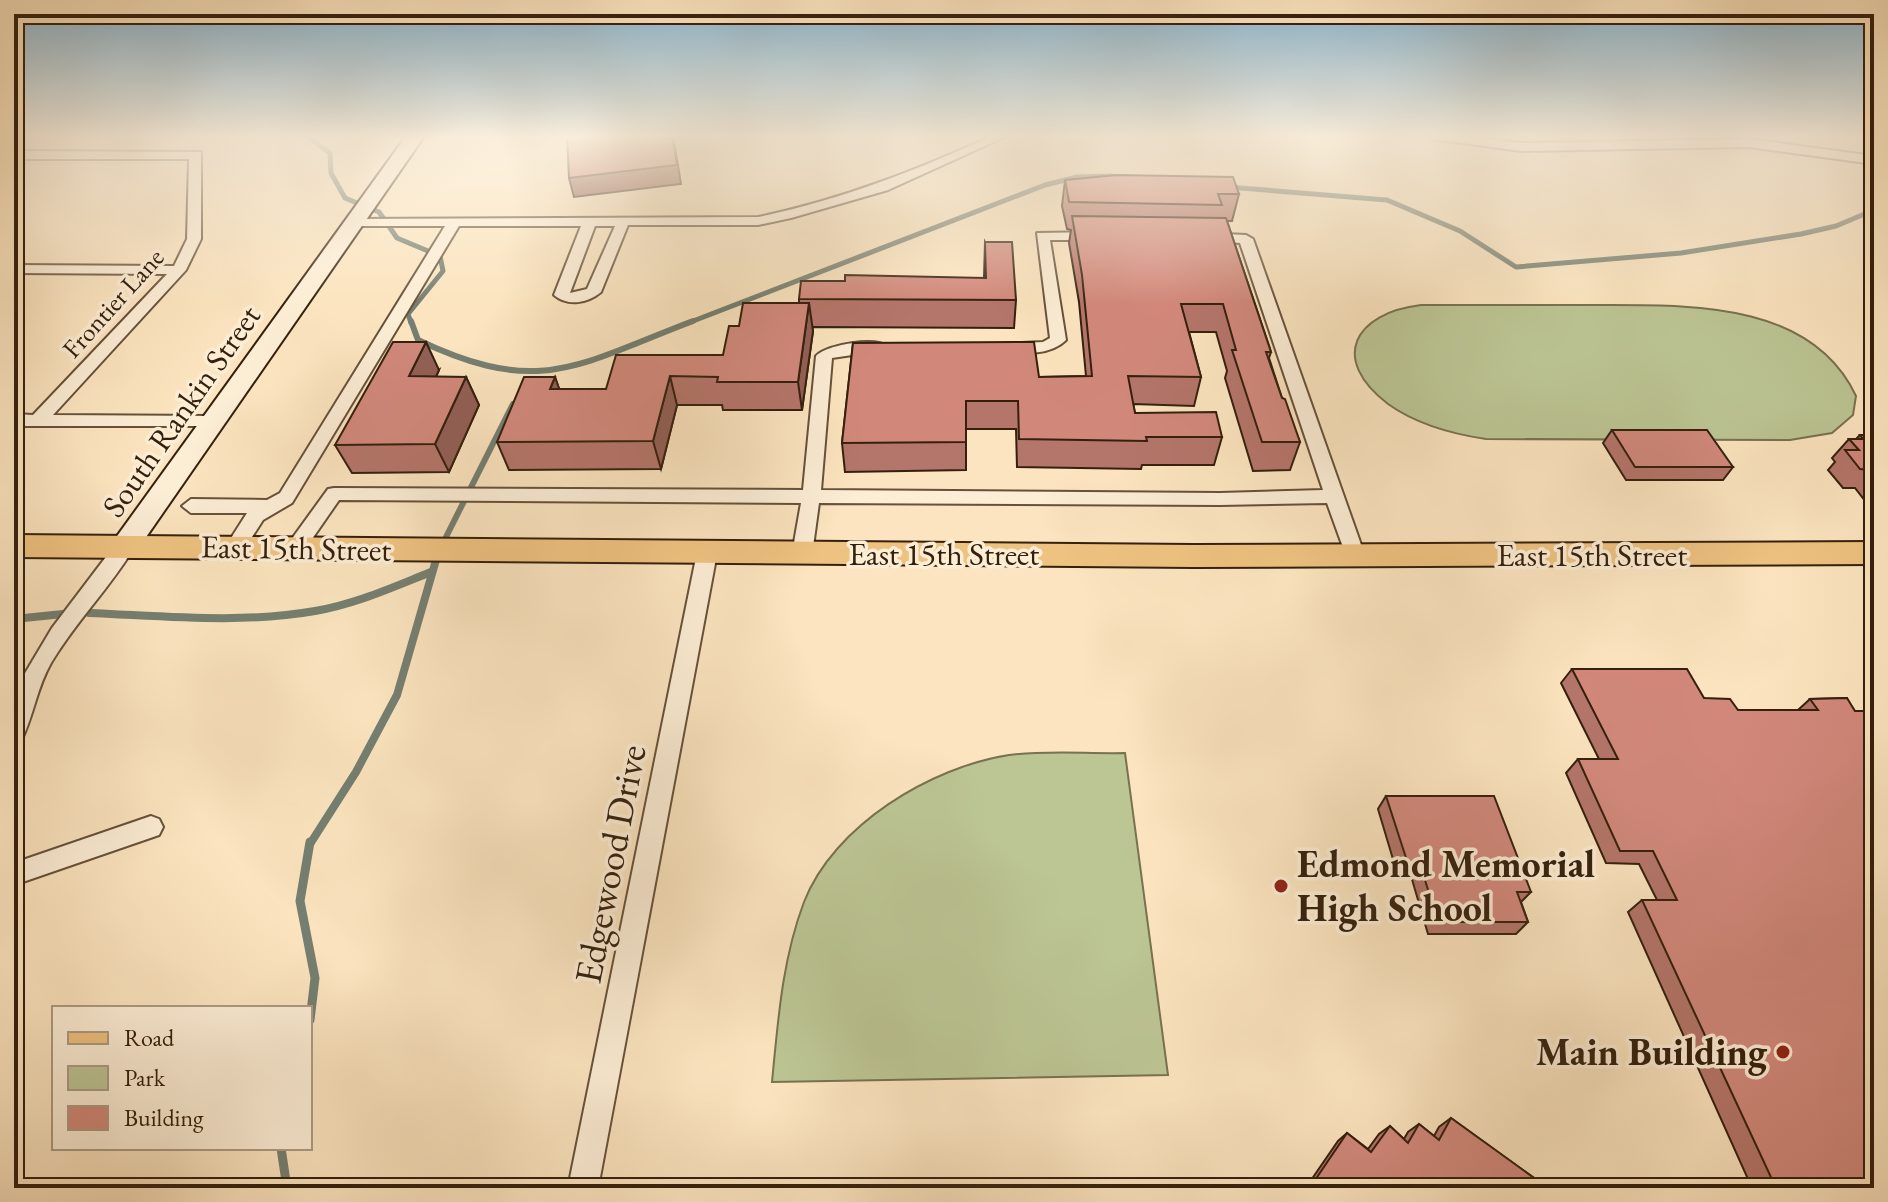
<svg xmlns="http://www.w3.org/2000/svg" width="1888" height="1202" viewBox="0 0 1888 1202" font-family="'EB Garamond',serif">
<style>
.green{fill:#bcc594;stroke:#787250;stroke-width:2}
.lines{fill:none;stroke-linecap:round;stroke-linejoin:round}
.stream-far3{stroke:#757f71;stroke-width:5}
.stream-far2{stroke:#757f71;stroke-width:6}
.stream-far1{stroke:#757f71;stroke-width:8}
.stream{stroke:#757f71;stroke-width:9}
.street-casing{stroke:#66513a;stroke-width:4}
.secondary-casing{stroke:#35200d;stroke-width:4}
.primary-casing{stroke:#35200d;stroke-width:4}
.street{fill:#fcedd5;fill-rule:evenodd}
.secondary{fill:#fcedd5;fill-rule:evenodd}
.primary{fill:#eec280;fill-rule:evenodd}
.wall{fill:#b4756a;stroke:#35200d;stroke-width:2}
.shaded-wall{fill:#925f56;stroke:#35200d;stroke-width:2}
.building{fill:#d1887b;stroke:#35200d;stroke-width:2}
.poi-dot{fill:#8f2418;stroke:#fcedd5;stroke-width:3}
.labels{text-anchor:middle;stroke-width:7;stroke-linejoin:round;paint-order:stroke}
.far-street-label{font-size:26px;fill:#35200d;stroke:#fcedd5}
.street-label{font-size:32px;fill:#35200d;stroke:#fcedd5}
.near-street-label{font-size:38px;fill:#35200d;stroke:#fcedd5}
.near-poi-label{font-size:38px;font-weight:bold;fill:#35200d;stroke:#fcedd5;text-anchor:start}
</style>
<rect width="100%" height="100%" fill="#fbe4bf"/>
<filter id="stains"><feTurbulence type="fractalNoise" baseFrequency=".0025" numOctaves="4"/><feColorMatrix values="0 0 0 0 .2 0 0 0 0 .09 0 0 0 0 .02 0 0 0 .5 -.17"/></filter>
<radialGradient id="worn" r=".72"><stop offset=".6" stop-color="#630" stop-opacity="0"/><stop offset="1" stop-color="#630" stop-opacity=".3"/></radialGradient>
<!-- green -->
<g class="green">
<path d="M1421,305C1475,305 1530,305 1585,305C1677,306 1809,296 1856,396L1853,415L1832,433L1790,440L1486,439C1452,434 1416,424 1388,404C1329,359 1354,313 1421,305Z"/>
<path d="M1125,753L1168,1075L772,1082C778,1021 782,960 804,902C834,825 931,767 1009,755C1047,750 1088,754 1125,753Z"/>
</g>
<g class="lines">
<!-- stream-far3 -->
<g class="stream-far3">
<polyline points="305,135 330,153 331,173 345,198 379,212 397,238 440,256 443,271 408,314 411,323"/>
<polyline points="1228,187 1387,200 1460,231 1516,267 1681,253 1801,234 1836,226 1874,210"/>
<polyline points="688,323 1045,185 1077,177 1112,176"/>
</g>
<!-- stream-far2 -->
<g class="stream-far2">
<path d="M411,321L418,340C540,398 577,365 693,321"/>
<polyline points="445,539 513,404"/>
</g>
<!-- stream-far1 -->
<g class="stream-far1">
<path d="M89,613C164,616 241,624 315,611C356,604 393,587 431,572"/>
<polyline points="14,619 63,614"/>
<polyline points="310,844 356,772 397,695 436,560"/>
</g>
<!-- stream -->
<g class="stream">
<polyline points="310,842 300,901 315,978 310,1020"/>
<polyline points="281,1148 287,1188"/>
</g>
<defs>
<g id="street">
<path d="M994,135H1009L888,190L791,218L758,225H628L601,292C588,303 568,307 554,295L581,226H459L292,503L263,520L243,551L236,553L226,546L247,513H191L182,506L191,499L267,500L280,493L445,226H355L348,222L350,219L758,217C841,200 917,170 994,135ZM595,226H615L587,289L570,293Z"/>
<polygon points="1426,135 1457,135 1521,143 1748,139 1874,156 1874,164 1748,147 1521,151 1432,139"/>
<polygon points="14,151 201,152 201,239 186,270 53,415 212,416 218,418 221,422 218,426 14,426 14,414 33,415 167,274 14,273 14,265 174,266 187,239 189,159 14,159"/>
<path d="M1037,233L1097,232L1104,236L1097,240H1050L1066,340C1051,355 1023,355 1002,350V344L1043,342L1050,338Z"/>
<path d="M1205,233L1246,235L1253,239L1365,556L1362,561H1348L1327,503L1220,505L819,503L812,554L802,561L792,554L801,503L339,500L303,552H289L286,547L328,489L334,488L803,490L816,356C827,344 876,337 888,347L886,350L832,358L821,490L1220,493L1323,490L1240,243L1200,240V234Z"/>
<path d="M125,539L135,546C111,587 75,622 51,663C37,687 34,714 22,739L14,741V697L24,675L52,628L118,541Z"/>
<polygon points="707,546 717,553 598,1188 568,1188 697,553"/>
<polygon points="151,816 159,819 163,827 159,835 14,885 14,863"/>
</g>
<polygon id="secondary" points="407,135 425,135 135,553 125,556 115,553 111,546 115,539"/>
<polygon id="primary" points="14,535 1194,545 1874,542 1874,564 1194,567 14,557"/>
</defs>
<!-- street casing -->
<use href="#street" class="street-casing"/>
<!-- secondary casing -->
<use href="#secondary" class="secondary-casing"/>
<!-- primary casing -->
<use href="#primary" class="primary-casing"/>
<!-- street -->
<use href="#street" class="street"/>
<!-- secondary -->
<use href="#secondary" class="secondary"/>
<!-- primary -->
<use href="#primary" class="primary"/>
</g>
<!-- wall -->
<g class="wall">
<polygon points="1065,180 1239,194 1232,221 1227,221 1271,352 1269,358 1282,398 1300,442 1290,470 1253,471 1225,378 1227,371 1216,332 1189,332 1201,377 1194,406 1133,404 1135,413 1222,437 1214,465 1142,465 1141,469 1017,467 1016,429 966,429 966,470 845,472 842,443 853,343 1039,377 1086,376 1079,302 1069,243 1071,230 1067,229 1062,206"/>
<polygon points="985,242 1016,300 1014,328 812,327 813,331 802,410 723,410 722,405 677,405 661,469 509,470 497,442 555,377 559,389 606,389 723,355 739,326 799,303 799,299 845,281 984,278"/>
<polygon points="439,370 436,377 466,377 479,405 449,472 352,473 335,445"/>
<polygon points="1612,430 1733,467 1723,480 1626,480 1603,443"/>
<polygon points="1860,435 1874,435 1874,506 1869,506 1855,488 1843,488 1828,470 1835,462 1832,458 1849,439 1856,439"/>
<polygon points="1572,669 1704,698 1738,710 1798,710 1810,699 1847,698 1874,1188 1752,1188 1628,912 1642,900 1657,900 1639,864 1606,863 1566,773 1578,759 1599,759 1561,683"/>
<polygon points="1386,796 1531,892 1521,902 1528,922 1516,934 1428,934 1411,876 1398,876 1378,809"/>
<polygon points="1451,1118 1548,1188 1246,1188 1248,1187 1307,1186 1338,1141 1347,1133 1368,1149 1379,1134 1390,1126 1404,1139 1408,1132 1419,1124 1434,1136 1439,1127"/>
</g>
<!-- shaded-wall -->
<g class="shaded-wall">
<polygon points="673,135 681,184 574,197 569,178"/>
<polygon points="809,303 813,331 802,410 798,382"/>
<polygon points="426,342 439,370 423,405 409,376"/>
<polygon points="670,376 677,405 661,469 653,441"/>
<polygon points="466,377 479,405 449,472 435,444"/>
<polygon points="555,377 565,405 550,389"/>
</g>
<!-- building -->
<g class="building">
<polygon points="567,135 672,135 677,165 569,178"/>
<polygon points="1117,175 1233,177 1239,194 1218,194 1222,205 1069,202 1065,180"/>
<polygon points="1072,216 1226,218 1271,352 1266,352 1282,398 1285,399 1300,442 1262,442 1232,350 1236,350 1223,304 1181,304 1201,377 1128,376 1135,413 1216,412 1222,437 1146,437 1147,441 1019,439 1018,401 966,401 966,442 842,443 853,343 1034,342 1039,377 1092,376 1082,275"/>
<polygon points="985,242 1012,242 1016,300 799,299 801,281 845,281 845,275 986,278"/>
<polygon points="743,303 809,303 798,382 717,382 718,377 670,376 653,441 497,442 524,377 555,377 550,389 606,389 616,355 723,355 729,326 739,326"/>
<polygon points="393,342 426,342 409,376 466,377 435,444 335,445"/>
<polygon points="1612,430 1707,430 1733,467 1635,467"/>
<polygon points="1860,435 1874,435 1874,470 1860,469 1845,450 1859,450 1849,439 1863,439"/>
<polygon points="1572,669 1687,669 1704,698 1730,699 1738,710 1818,710 1810,699 1847,698 1855,711 1874,711 1874,1188 1776,1188 1642,900 1677,900 1653,851 1620,851 1578,759 1618,759"/>
<polygon points="1386,796 1494,796 1531,892 1517,892 1528,922 1438,922 1420,864 1408,864"/>
<polygon points="1451,1118 1548,1188 1248,1188 1248,1187 1311,1186 1347,1133 1371,1152 1390,1126 1408,1143 1419,1124 1439,1140"/>
</g>
<!-- sky -->
<linearGradient id="sky" x2="0" y2="1"><stop stop-color="#8bb8d3"/><stop offset="0.45" stop-color="#fdf3e2"/><stop offset="1" stop-color="#fdf3e2" stop-opacity="0"/></linearGradient>
<rect width="1888" height="303" fill="url(#sky)"/>
<!-- markers -->
<g class="poi-dot">
<circle cx="1281" cy="886" r="8"/>
<circle cx="1783" cy="1052" r="8"/>
</g>
<g class="labels">
<!-- far-street labels -->
<g class="far-street-label">
<text transform="translate(113 303) rotate(-48)" y="9">Frontier Lane</text>
</g>
<!-- street labels -->
<g class="street-label">
<text transform="translate(181 411) rotate(-55)" y="11">South Rankin Street</text>
<text transform="translate(296 548) rotate(1)" y="11">East 15th Street</text>
<text x="944" y="565">East 15th Street</text>
<text x="1592" y="566">East 15th Street</text>
</g>
<!-- near-street labels -->
<g class="near-street-label">
<text transform="translate(610 864) rotate(-79)" y="13">Edgewood Drive</text>
</g>
<!-- near-poi labels -->
<g class="near-poi-label">
<text x="1297" y="877">Edmond Memorial<tspan x="1297" dy="44">High School</tspan></text>
<text x="1767" y="1065" text-anchor="end">Main Building</text>
</g>
</g>
<!-- margin -->
<rect width="1888" height="1202" fill="none" stroke="#fbe4bf" stroke-width="48"/>
<rect x="16" y="16" width="1856" height="1170" fill="none" stroke="#35200d" stroke-width="4"/>
<rect x="24" y="24" width="1840" height="1154" fill="none" stroke="#35200d" stroke-width="2"/>
<!-- legend -->
<rect x="52" y="1006" width="260" height="144" fill="#fcedd5" stroke="#ac9b85" stroke-width="2"/>
<rect x="68" y="1032" width="40" height="12" fill="#eec280" stroke="#ac9b85" stroke-width="2"/>
<text x="124" y="1046" font-size="24" fill="#35200d">Road</text>
<rect x="68" y="1066" width="40" height="24" fill="#bcc594" stroke="#ac9b85" stroke-width="2"/>
<text x="124" y="1086" font-size="24" fill="#35200d">Park</text>
<rect x="68" y="1106" width="40" height="24" fill="#d1887b" stroke="#ac9b85" stroke-width="2"/>
<text x="124" y="1126" font-size="24" fill="#35200d">Building</text>
<rect width="100%" height="100%" filter="url(#stains)"/>
<rect width="100%" height="100%" fill="url(#worn)"/>
</svg>
